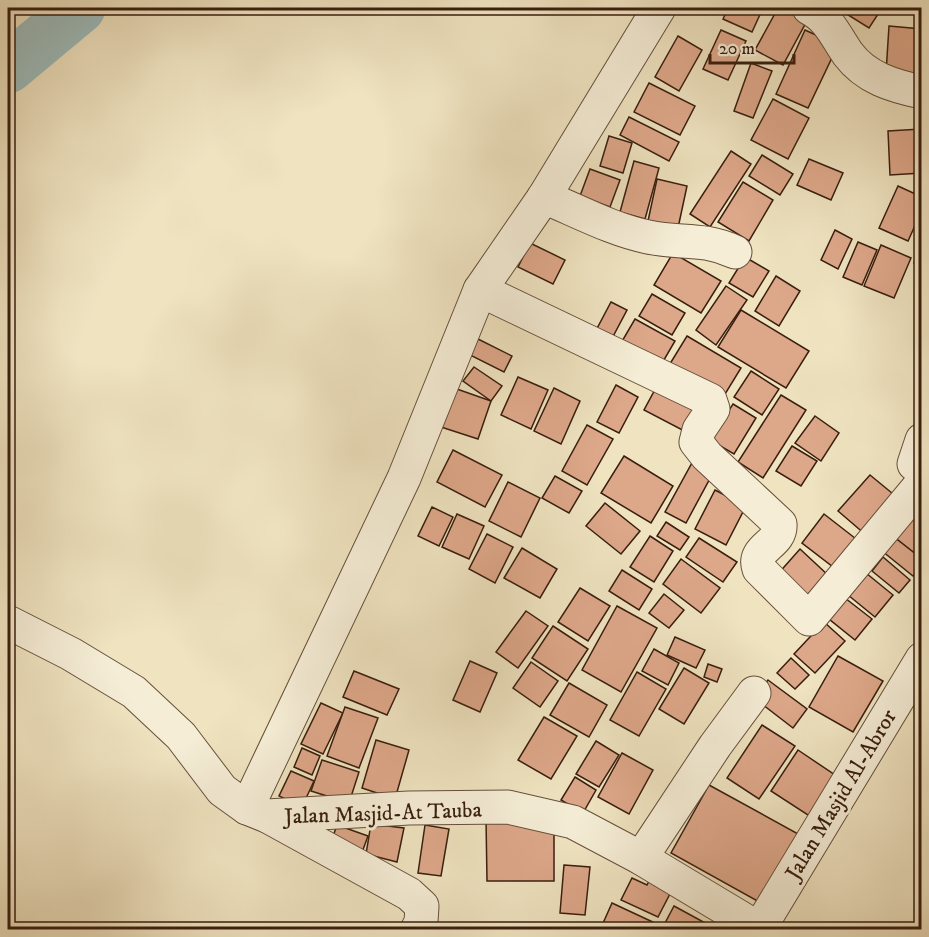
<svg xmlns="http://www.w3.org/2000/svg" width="929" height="937" viewBox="0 0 929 937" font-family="'IM FELL DW Pica',serif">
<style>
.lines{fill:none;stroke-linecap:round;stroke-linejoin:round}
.river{stroke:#9dbcbb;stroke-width:51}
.building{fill:#dda789;stroke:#381e0e;stroke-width:1.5}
.minor-casing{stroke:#664f3a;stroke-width:35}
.minor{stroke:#f5edd6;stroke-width:33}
.labels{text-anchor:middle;stroke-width:6;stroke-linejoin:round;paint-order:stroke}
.street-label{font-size:22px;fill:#381e0e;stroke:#f5edd6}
</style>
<rect width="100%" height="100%" fill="#efe3c0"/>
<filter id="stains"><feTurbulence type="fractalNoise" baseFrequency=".00333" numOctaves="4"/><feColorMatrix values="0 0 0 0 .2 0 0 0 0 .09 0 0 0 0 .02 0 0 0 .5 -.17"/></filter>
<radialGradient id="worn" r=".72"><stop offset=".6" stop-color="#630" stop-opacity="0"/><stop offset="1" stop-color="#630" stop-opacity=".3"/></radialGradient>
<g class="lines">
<!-- river -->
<polyline class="river" points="8,68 80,8"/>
</g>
<!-- building -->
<g class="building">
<polygon points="728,8 763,8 752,32 723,19"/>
<polygon points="778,8 790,8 809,17 783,65 755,50"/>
<polygon points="848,8 882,8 869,28 845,13"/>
<polygon points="889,26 922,29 922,75 886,73"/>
<polygon points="721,30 746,41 728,80 703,69"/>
<polygon points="805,30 838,45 808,108 776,94"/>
<polygon points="678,36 702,50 679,91 655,77"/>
<polygon points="751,63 772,71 753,118 734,111"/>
<polygon points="649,83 695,106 680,135 634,112"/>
<polygon points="773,99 809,118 788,159 751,140"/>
<polygon points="629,117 679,142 669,161 620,135"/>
<polygon points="921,129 922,173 890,175 888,131"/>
<polygon points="609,136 632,143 623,173 600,166"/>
<polygon points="731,151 751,164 710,227 690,214"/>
<polygon points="762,155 793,174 780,195 749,176"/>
<polygon points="809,159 843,173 831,200 797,185"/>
<polygon points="634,161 659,168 645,219 620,212"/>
<polygon points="590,169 620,180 610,207 580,196"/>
<polygon points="657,179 687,186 678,228 648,221"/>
<polygon points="743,182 773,200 749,241 718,222"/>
<polygon points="898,186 922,197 922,210 908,241 879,228"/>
<polygon points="835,230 852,239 838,269 821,260"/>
<polygon points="858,242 877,250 862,285 843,277"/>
<polygon points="530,243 565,260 553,284 518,267"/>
<polygon points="881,245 911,258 894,298 864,286"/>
<polygon points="922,245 922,266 914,263"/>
<polygon points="673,253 721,281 701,313 654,285"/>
<polygon points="745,257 769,271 753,297 729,283"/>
<polygon points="776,276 800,291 779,326 755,311"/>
<polygon points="726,286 747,300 716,345 696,330"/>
<polygon points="652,294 685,313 672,335 639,316"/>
<polygon points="611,302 627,310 609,344 593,336"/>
<polygon points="741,310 809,351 786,388 718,347"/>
<polygon points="635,319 675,341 661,365 621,343"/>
<polygon points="687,336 741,368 722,399 668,367"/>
<polygon points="478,339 512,356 504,372 470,355"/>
<polygon points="474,367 502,386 491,401 463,381"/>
<polygon points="751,371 779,389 762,415 734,397"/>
<polygon points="518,377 548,390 531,429 501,415"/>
<polygon points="658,384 704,409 690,434 644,410"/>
<polygon points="616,385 638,397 619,433 597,422"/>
<polygon points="454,388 491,401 478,439 441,427"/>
<polygon points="554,388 580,401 561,444 534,431"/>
<polygon points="781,395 806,410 763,478 738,462"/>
<polygon points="733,404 756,418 734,454 710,440"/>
<polygon points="815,416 839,433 821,461 795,443"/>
<polygon points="587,425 613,439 587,485 562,471"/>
<polygon points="792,446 817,461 801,486 776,471"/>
<polygon points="453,450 502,475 485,507 437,482"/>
<polygon points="624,456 673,486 651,523 601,493"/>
<polygon points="693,461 714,471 686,523 665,512"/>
<polygon points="870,475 898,498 866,535 838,511"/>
<polygon points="555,476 582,491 569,513 542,498"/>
<polygon points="508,482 540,498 521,537 489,521"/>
<polygon points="715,490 746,506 726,545 695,529"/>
<polygon points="605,503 640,531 621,554 586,526"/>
<polygon points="432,507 453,517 439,546 418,536"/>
<polygon points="916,510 922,515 922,559 894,537"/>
<polygon points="457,514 484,526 469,559 442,547"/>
<polygon points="824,514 860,542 837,570 802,543"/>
<polygon points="666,522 689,537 680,550 657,536"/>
<polygon points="487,534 513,547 495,583 469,569"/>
<polygon points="650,536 673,551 654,582 630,567"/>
<polygon points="894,537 922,559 922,566 913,576 882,551"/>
<polygon points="699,538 737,562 723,582 686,557"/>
<polygon points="522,548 557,569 540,598 504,578"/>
<polygon points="800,549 829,576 805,601 777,575"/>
<polygon points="883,557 910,580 899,593 872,571"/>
<polygon points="681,559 720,588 701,613 663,584"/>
<polygon points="622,570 652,589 639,610 609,591"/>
<polygon points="866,573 893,595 875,617 848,595"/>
<polygon points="580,588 610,606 588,641 558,622"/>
<polygon points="664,594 684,610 669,628 649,613"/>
<polygon points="845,598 872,619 855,640 829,619"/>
<polygon points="617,606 657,628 621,692 582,670"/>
<polygon points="526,611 548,626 518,668 496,652"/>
<polygon points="824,622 845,641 815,673 794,654"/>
<polygon points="553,626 588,649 567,681 532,658"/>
<polygon points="675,637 705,650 696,668 667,655"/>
<polygon points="654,649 679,663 668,685 642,671"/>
<polygon points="838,656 883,681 853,732 809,707"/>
<polygon points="791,658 809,675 795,689 777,673"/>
<polygon points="470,661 497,673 480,712 453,700"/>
<polygon points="531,662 558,681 540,707 513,688"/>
<polygon points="708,664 722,669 717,682 704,677"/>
<polygon points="684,668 709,683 684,724 659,709"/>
<polygon points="354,671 399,689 387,715 343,697"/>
<polygon points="637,672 666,689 639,736 610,720"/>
<polygon points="768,680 807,709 793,728 754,698"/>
<polygon points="569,683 607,705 589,737 550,715"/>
<polygon points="321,703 343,713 323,754 301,744"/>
<polygon points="345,707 378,718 359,768 327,756"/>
<polygon points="544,717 577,736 551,779 518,760"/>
<polygon points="762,725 795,746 759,799 727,778"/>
<polygon points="376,740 409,750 395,799 362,788"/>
<polygon points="596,741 619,755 599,787 576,774"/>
<polygon points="302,748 320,756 312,775 294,767"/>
<polygon points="798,750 838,777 811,817 771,791"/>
<polygon points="622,753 653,770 629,814 598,797"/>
<polygon points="322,760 359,772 349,803 311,791"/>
<polygon points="291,771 314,781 302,807 279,796"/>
<polygon points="575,777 596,790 583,813 561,800"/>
<polygon points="709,785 800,835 761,903 671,853"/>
<polygon points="554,818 554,881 487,881 486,819"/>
<polygon points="371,824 404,828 397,862 366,854"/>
<polygon points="337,825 368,836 361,855 330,845"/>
<polygon points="425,825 449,829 441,876 418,873"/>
<polygon points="564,865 590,867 585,915 560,913"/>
<polygon points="652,875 674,886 658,917 621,900 632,878 647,885"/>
<polygon points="612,903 657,924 655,930 600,930"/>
<polygon points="674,906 718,930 671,930 664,925"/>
</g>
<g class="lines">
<defs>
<g id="minor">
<path d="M809,8C829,18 836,37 848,54C866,78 893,86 922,92"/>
<path d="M544,197C578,211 613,230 648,237C681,244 702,237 735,252"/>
<path d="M480,290L710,400L713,409L699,430L696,442L707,456L780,524C782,545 751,547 759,569L809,619L922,483"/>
<polyline points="922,440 914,464 922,468"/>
<polyline points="8,622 71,654 134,692 181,736 222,790 247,808 267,816 409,808 508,807 573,822 641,858 761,930"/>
<polyline points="247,808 404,478 480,290 544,197 659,8"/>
<polyline points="269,817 409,894 422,906 421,922 417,930"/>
<polyline points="641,858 715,746 754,693"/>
<polyline points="759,929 922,659"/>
</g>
</defs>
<!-- minor casing -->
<use href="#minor" class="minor-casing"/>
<!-- minor -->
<use href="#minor" class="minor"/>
</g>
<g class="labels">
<!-- street labels -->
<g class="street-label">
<text transform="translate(840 794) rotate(-59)" y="8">Jalan Masjid Al-Abror</text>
<text transform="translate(383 812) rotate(-2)" y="8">Jalan Masjid-At Tauba</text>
</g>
</g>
<!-- margin -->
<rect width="929" height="937" fill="none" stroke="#efe3c0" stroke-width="30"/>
<rect x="9" y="9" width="911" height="919" fill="none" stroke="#381e0e" stroke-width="3"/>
<rect x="15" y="15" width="899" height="907" fill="none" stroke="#381e0e" stroke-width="1.5"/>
<!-- scale -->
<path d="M710 54v9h84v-9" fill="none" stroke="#381e0e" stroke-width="3"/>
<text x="719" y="54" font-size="18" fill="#381e0e" stroke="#f5edd6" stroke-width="4.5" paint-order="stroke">20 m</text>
<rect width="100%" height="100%" filter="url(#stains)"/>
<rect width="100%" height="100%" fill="url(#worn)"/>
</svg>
